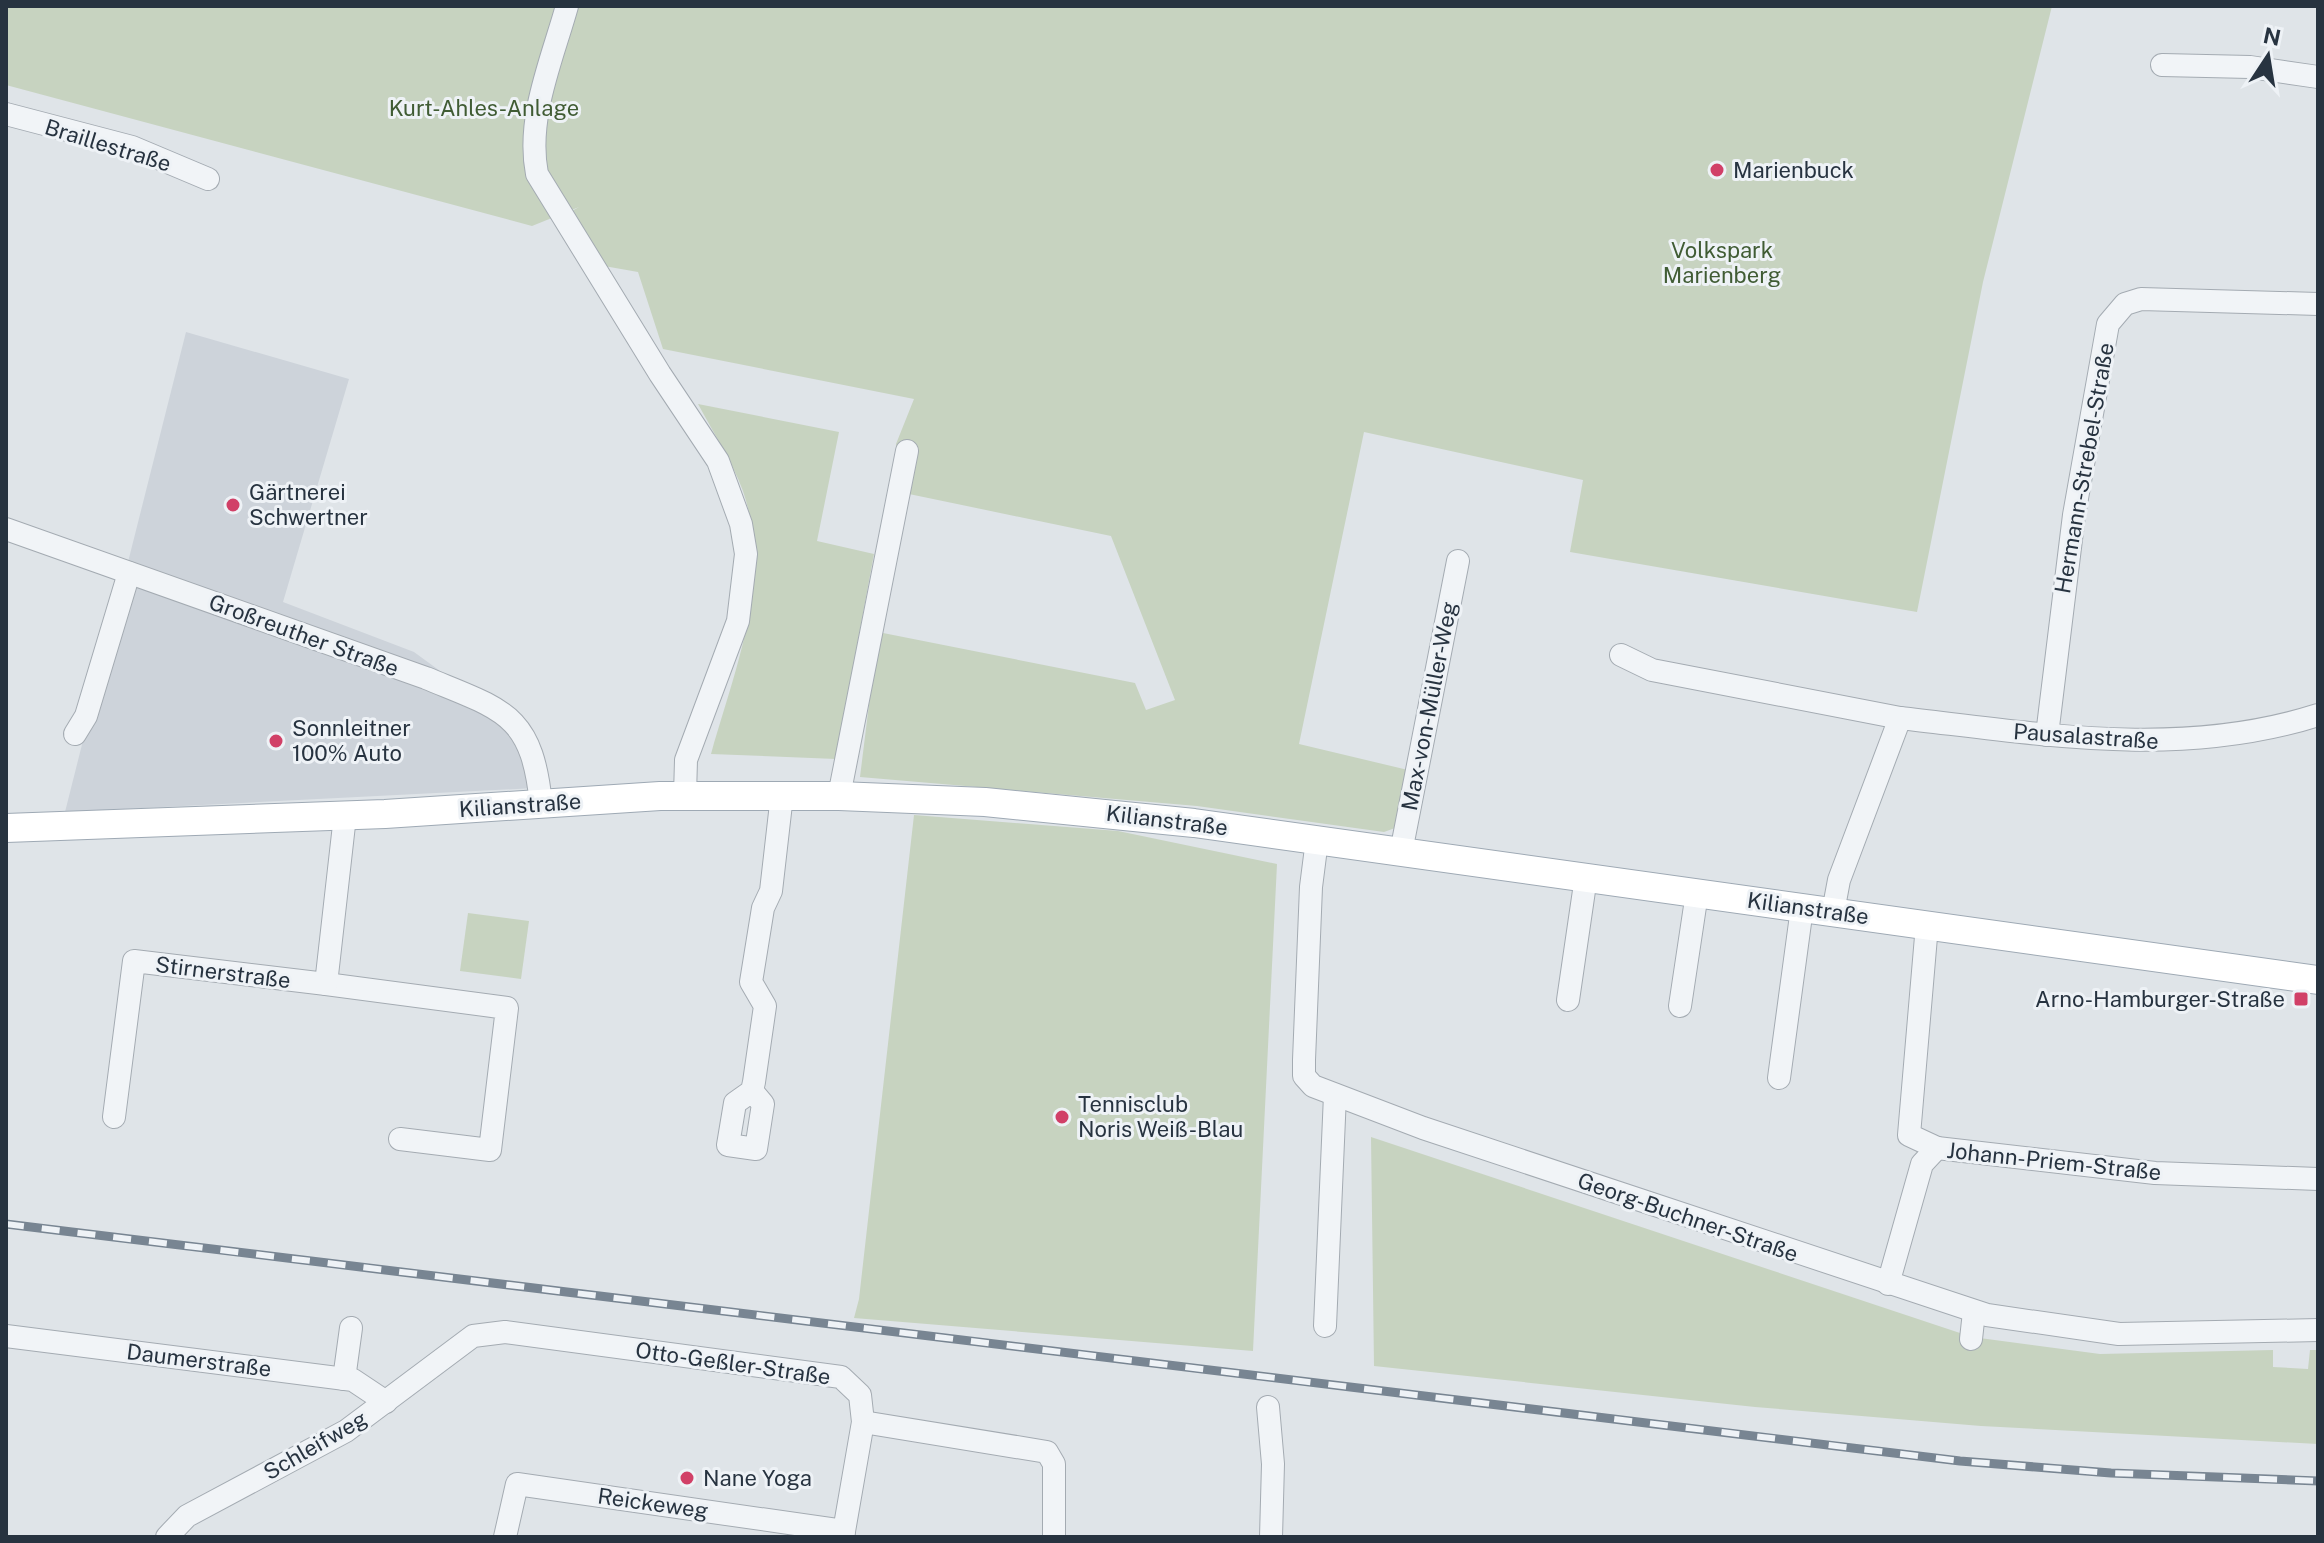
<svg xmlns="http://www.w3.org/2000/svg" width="2324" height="1543" viewBox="0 0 2324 1543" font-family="'Public Sans',sans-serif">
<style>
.built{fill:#cdd3da}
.green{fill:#c7d3c0}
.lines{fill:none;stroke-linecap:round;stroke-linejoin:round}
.minor-casing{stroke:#a4abb2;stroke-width:24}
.major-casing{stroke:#9ea9b4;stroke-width:30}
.minor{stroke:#f1f4f7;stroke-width:22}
.major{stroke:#fff;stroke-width:28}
.rail-casing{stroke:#788592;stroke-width:9}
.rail{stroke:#eef2f6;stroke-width:6;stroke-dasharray:18;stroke-linecap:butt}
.poi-dot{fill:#d14067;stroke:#eef2f6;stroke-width:3}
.labels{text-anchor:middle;stroke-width:6;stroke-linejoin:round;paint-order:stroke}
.park-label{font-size:22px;fill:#405c34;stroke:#eef2f6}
.street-label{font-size:22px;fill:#273340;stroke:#eef2f6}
.poi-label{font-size:22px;fill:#273340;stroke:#eef2f6;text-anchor:start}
</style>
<rect width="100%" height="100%" fill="#dfe4e8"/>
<!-- built -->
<polygon class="built" points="186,332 349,379 283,602 414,652 521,730 535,788 65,812"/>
<!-- green -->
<g class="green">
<polygon points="6,6 2052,6 1983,282 1917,612 1570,552 1583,480 1364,432 1299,744 1408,770 1395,828 1384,832 1197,806 860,777 878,632 1135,683 1146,710 1175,700 1111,536 909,494 896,444 914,399 663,349 638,272 604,266 570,212 579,207 532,226 6,85"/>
<path d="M698,404L839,432L817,541L874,554L836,759L711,754C735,668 773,580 743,491C732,461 713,432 698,404Z"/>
<polygon points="914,815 1118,831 1277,864 1253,1351 854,1318 859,1299"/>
<polygon points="468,913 529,921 521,979 460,971"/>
<polygon points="1371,1137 1972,1337 2100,1354 2273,1350 2273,1367 2308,1369 2310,1350 2318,1350 2318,1444 1981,1426 1755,1407 1374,1366"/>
</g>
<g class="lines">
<defs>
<g id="minor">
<path d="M567,6C552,60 526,118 537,174L660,374L718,461L741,524L746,554L738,621L686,760L685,795"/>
<polyline points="2162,65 2250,67 2318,77"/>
<polyline points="6,114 132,147 208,179"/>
<path d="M6,529L426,678C503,710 532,713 541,804"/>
<polyline points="1621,655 1652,670 1900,718"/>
<polyline points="75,734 86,716 129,573"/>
<polyline points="2047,735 2074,515 2108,324 2125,304 2141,299 2318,304"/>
<polyline points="839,796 907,451"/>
<polyline points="1317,840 1311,887 1304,1060 1304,1076 1313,1086 1423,1128 1987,1315 2119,1334 2318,1330"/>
<polyline points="1401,852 1458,561"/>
<path d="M1833,912L1839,880L1900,718C2041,734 2180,759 2318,715"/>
<polyline points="1927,925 1909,1135 1937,1148"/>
<polyline points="326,984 507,1008 490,1150 400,1139"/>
<polyline points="1568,1000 1586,877"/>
<polyline points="1680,1006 1697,893"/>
<polyline points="1779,1078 1802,908"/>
<polyline points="752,1091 763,1104 756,1149 728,1145 735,1103 752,1091 754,1082 765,1006 751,982 763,908 771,891 782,795"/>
<polyline points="114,1117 134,961 326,984 345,816"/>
<polyline points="1888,1284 1922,1164 1937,1148 2155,1173 2318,1179"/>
<polyline points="1325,1326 1335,1095"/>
<polyline points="6,1336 353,1380 386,1402"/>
<polyline points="1971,1339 1974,1312"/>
<polyline points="344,1379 351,1328"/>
<polyline points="1268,1407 1273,1464 1271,1537"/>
<polyline points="863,1422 1047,1452 1054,1464 1054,1537"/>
<polyline points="167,1537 187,1516 346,1431 473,1336 505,1332 841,1377 860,1395 863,1422 843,1537"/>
<polyline points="505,1537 517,1484 844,1531"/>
</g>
<polyline id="major" points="6,828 385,814 660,796 839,796 985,802 1194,823 2318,980"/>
</defs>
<!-- minor casing -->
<use href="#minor" class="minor-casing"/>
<!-- major casing -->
<use href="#major" class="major-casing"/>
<!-- minor -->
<use href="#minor" class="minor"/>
<!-- major -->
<use href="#major" class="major"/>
<defs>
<polyline id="rail" points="6,1224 1960,1461 2111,1473 2318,1481"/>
</defs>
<!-- rail casing -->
<use href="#rail" class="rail-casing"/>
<!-- rail -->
<use href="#rail" class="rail"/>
</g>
<!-- markers -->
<g class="poi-dot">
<circle cx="1717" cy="170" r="8"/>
<circle cx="233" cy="505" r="8"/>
<circle cx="276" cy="741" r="8"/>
<rect x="2293" y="991" width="16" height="16" rx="4"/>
<circle cx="1062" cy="1117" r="8"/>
<circle cx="687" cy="1478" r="8"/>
</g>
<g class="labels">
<!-- park labels -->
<g class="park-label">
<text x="484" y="116">Kurt-Ahles-Anlage</text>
<text x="1722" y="258">Volkspark<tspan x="1722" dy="25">Marienberg</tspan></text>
</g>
<!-- street labels -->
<g class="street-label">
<text transform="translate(108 145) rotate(17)" y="8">Braillestraße</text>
<text transform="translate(2084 468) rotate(-80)" y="8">Hermann-Strebel-Straße</text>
<text transform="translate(304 635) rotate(20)" y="8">Großreuther Straße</text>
<text transform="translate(1429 706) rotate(-79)" y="8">Max-von-Müller-Weg</text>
<text transform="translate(2086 736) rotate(4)" y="8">Pausalastraße</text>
<text transform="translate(520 805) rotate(-4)" y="8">Kilianstraße</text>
<text transform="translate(1167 820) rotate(7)" y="8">Kilianstraße</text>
<text transform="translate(1808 908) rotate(8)" y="8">Kilianstraße</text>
<text transform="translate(223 972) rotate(7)" y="8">Stirnerstraße</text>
<text transform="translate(2054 1161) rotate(6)" y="8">Johann-Priem-Straße</text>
<text transform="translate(1688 1217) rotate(19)" y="8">Georg-Buchner-Straße</text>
<text transform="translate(199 1360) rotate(7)" y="8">Daumerstraße</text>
<text transform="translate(733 1363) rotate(8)" y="8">Otto-Geßler-Straße</text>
<text transform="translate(315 1445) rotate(-30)" y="8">Schleifweg</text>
<text transform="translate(653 1503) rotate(8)" y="8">Reickeweg</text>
</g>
<!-- poi labels -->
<g class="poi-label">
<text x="1733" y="178">Marienbuck</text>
<text x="249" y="500">Gärtnerei<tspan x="249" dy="25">Schwertner</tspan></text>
<text x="292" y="736">Sonnleitner<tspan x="292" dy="25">100% Auto</tspan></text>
<text x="2285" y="1007" text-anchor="end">Arno-Hamburger-Straße</text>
<text x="1078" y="1112">Tennisclub<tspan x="1078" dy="25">Noris Weiß-Blau</tspan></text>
<text x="703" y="1486">Nane Yoga</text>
</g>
</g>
<!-- border -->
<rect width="2324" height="1543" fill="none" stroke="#273340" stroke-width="16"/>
<!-- north arrow -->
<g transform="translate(2268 56) rotate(12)" stroke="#eef2f6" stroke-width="6" paint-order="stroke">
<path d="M0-6L14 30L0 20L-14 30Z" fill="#273340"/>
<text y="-12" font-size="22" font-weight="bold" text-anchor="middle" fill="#273340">N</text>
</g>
</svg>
